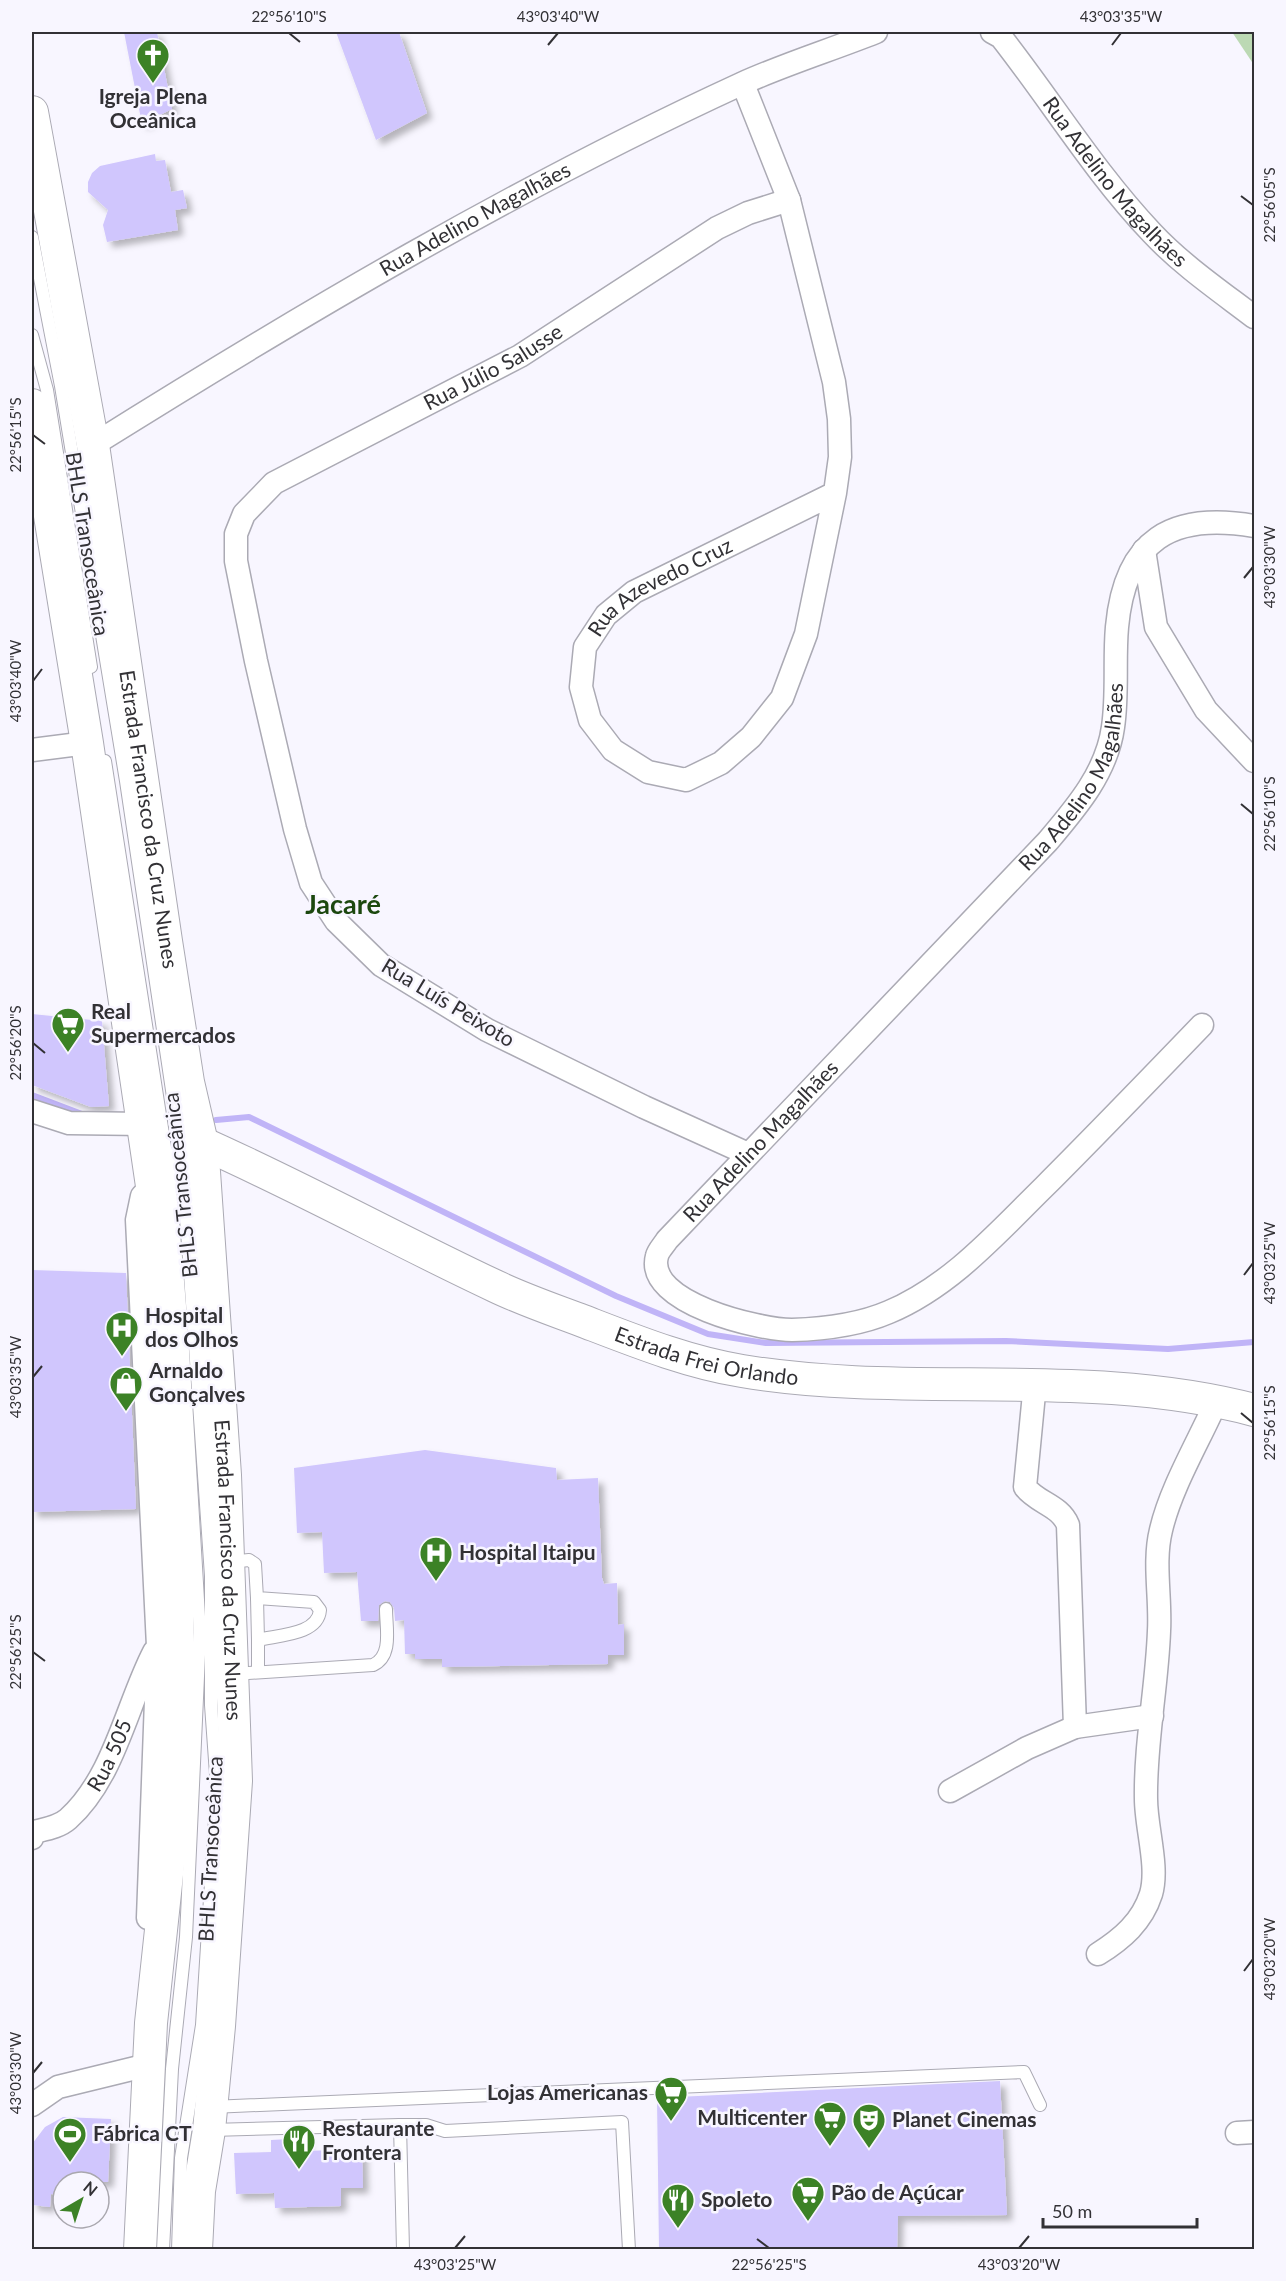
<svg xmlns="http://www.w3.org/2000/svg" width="1286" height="2281" viewBox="0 0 1286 2281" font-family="Lato,sans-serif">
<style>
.green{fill:#bcd9b4}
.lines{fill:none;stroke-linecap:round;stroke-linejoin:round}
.stream{stroke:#c0b4f7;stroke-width:6}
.building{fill:#d0c6fd;filter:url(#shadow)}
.lane-casing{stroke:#abaab4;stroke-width:14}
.street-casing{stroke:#abaab4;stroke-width:25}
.secondary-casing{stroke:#abaab4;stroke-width:34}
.lane{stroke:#fff;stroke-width:12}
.street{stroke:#fff;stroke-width:22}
.secondary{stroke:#fff;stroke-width:32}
.ticks{fill:none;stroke:#323135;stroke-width:2}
.labels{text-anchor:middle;stroke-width:5;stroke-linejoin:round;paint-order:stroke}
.poi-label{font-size:21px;font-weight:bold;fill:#323135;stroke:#f8f6ff;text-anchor:start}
.street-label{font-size:21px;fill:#323135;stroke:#f8f6ff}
.district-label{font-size:27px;font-weight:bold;fill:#1c480e;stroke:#f8f6ff}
.neatline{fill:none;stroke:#323135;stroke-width:2}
.ticks-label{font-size:15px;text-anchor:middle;fill:#323135}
</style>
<defs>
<filter id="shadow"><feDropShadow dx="5.5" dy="5.5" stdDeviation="3" flood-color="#0004"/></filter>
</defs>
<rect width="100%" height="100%" fill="#f8f6ff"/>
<!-- green -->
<polygon class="green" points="1232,32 1254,32 1254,65"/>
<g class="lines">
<!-- stream -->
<g class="stream">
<polyline points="32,1095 82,1114"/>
<polyline points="216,1120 249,1117 616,1296 708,1334 766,1343 1006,1341 1168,1349 1254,1342"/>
</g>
</g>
<!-- building -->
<g class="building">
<polygon points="124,32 157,32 172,109 142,124"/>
<polygon points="336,32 399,32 427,113 376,140"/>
<polygon points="155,154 156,161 165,160 171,192 183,190 187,208 175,210 178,230 107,242 103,225 108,210 88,192 88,182 92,173 100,166"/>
<polygon points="32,1014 102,1021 109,1106 91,1107 32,1085"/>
<polygon points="32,1270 126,1273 136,1509 32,1512"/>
<polygon points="425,1450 556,1468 557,1480 598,1478 602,1578 604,1584 617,1583 618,1625 624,1624 624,1655 608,1655 608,1664 442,1667 442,1659 415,1659 415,1654 405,1654 404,1620 395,1621 394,1608 390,1602 385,1601 379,1605 378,1621 361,1621 357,1572 324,1573 322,1532 297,1533 294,1468"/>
<polygon points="1000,2081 1007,2215 898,2216 897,2250 659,2250 657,2098"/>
<polygon points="63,2117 111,2119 108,2182 63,2182 63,2195 51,2194 50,2207 32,2205 32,2144 45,2127"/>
<polygon points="306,2138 306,2151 362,2149 363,2188 341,2188 341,2206 275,2208 274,2193 236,2194 234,2153 271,2152 271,2140"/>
</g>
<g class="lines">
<defs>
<g id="lane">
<polyline points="32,237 61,386 126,781 180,1144 187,1231 211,1576 211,1705 217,1788 202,2025 181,2158 178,2250"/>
<polyline points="32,335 47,390 91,667"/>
<polyline points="105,761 169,1173 181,1318 200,1633 186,1937 172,2069 163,2250"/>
<path d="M230,1562L249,1560L255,1564L257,1598L314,1602L320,1610C318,1635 278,1635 258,1640V1672"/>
<polyline points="257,1598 258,1640"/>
<path d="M233,1674L373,1665C393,1656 386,1628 386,1609"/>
<polyline points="212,2107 1024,2072 1040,2105"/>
<polyline points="400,2125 426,2125 445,2131 622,2122 629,2250"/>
<polyline points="211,2130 400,2125 403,2250"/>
</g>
<g id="street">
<path id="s1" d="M992,32L1001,37C1052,102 1095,173 1152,233C1182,265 1220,291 1254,317"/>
<path id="s2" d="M743,84L789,200L834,382L839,419L840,457L835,493L806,634L782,698L751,737L721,763L686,780L648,772L613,750L590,720L581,687L585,647L606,615L634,592L835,493"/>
<path id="s3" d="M93,445C302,314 517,187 741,84C785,64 831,50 876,32"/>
<polyline points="1144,550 1156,627 1206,710 1254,761"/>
<polyline points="32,750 87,743"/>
<path id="s4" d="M1202,1025C1150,1079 1097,1134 1044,1187C997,1233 951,1286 889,1312C859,1325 825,1329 792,1330C760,1330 644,1303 657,1256C658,1251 664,1245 667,1240L1048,841C1076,808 1107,772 1113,727C1118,694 1114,660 1117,627C1125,539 1172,512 1254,526"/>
<polyline points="32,1111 69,1123 144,1124"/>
<path id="s5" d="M748,1154L644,1107L487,1030L381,965L336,921L311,883L295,829L256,661L236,561V534L244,514L274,483L520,356L717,228L748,213L789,200"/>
<path d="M1035,1383L1025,1487C1037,1503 1060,1505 1068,1525L1075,1727"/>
<polyline points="950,1791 1027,1748 1075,1727 1152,1716"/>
<path id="s6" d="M32,1838L34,1832C46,1829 59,1827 68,1819C114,1778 127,1704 154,1652"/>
<polyline points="148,1918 158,1646 137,1220 142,1196 151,1187"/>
<path d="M1098,1954C1122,1939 1142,1922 1151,1894C1159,1867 1146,1828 1146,1799C1145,1743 1157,1687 1159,1631C1161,1598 1153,1562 1161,1530C1171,1487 1199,1441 1217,1400"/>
<polyline points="32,2105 58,2087 148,2065"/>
<polyline points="1237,2133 1254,2132"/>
</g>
<g id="secondary">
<path id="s7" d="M32,112L93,445L166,941L188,1082L202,1143L225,1475L236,1781L219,2026L209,2130L199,2191L196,2250"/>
<polyline points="32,405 87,743 152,1186 177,1595 179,1691 174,1809 151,2023 140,2250"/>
<path id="s8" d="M202,1143C301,1187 397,1240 495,1286C524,1300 554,1310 583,1321C635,1341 687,1362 742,1371C911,1399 1087,1366 1254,1410"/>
<polyline points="152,1186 202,1143"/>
</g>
</defs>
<!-- lane casing -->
<use href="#lane" class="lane-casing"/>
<!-- street casing -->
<use href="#street" class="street-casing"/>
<!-- secondary casing -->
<use href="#secondary" class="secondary-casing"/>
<!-- lane -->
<use href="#lane" class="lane"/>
<!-- street -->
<use href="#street" class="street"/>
<!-- secondary -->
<use href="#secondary" class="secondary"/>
</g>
<!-- ticks -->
<path class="ticks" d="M289,33L300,42M548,45L558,33M1112,45L1121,33M1241,196L1253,205M33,435L45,444M1244,578L1253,567M33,681L42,669M1241,804L1253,814M33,1043L45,1053M1244,1275L1253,1263M33,1377L42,1366M1241,1413L1253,1423M33,1652L45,1661M1244,1971L1253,1959M33,2073L42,2062M757,2239L769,2248M455,2248L465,2236M1019,2248L1029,2236"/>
<!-- icons -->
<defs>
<symbol id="church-pin" viewBox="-11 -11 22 30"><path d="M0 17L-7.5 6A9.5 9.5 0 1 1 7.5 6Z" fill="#3c8226" stroke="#f8f6ff"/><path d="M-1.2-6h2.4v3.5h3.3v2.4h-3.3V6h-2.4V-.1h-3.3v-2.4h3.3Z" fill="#fff"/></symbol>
<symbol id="supermarket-pin" viewBox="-11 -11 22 30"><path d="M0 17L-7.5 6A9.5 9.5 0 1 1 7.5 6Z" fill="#3c8226" stroke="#f8f6ff"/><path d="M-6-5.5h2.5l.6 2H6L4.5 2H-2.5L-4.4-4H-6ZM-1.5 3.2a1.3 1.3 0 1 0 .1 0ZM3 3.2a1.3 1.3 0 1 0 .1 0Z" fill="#fff"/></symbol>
<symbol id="hospital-pin" viewBox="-11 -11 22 30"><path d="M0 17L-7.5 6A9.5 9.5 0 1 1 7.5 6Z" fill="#3c8226" stroke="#f8f6ff"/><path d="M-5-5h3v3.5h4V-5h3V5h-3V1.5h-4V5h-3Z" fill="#fff"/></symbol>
<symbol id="shop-pin" viewBox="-11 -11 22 30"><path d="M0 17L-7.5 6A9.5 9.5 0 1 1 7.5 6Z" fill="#3c8226" stroke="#f8f6ff"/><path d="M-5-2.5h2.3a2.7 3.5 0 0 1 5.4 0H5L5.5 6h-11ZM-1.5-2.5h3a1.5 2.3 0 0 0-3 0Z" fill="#fff"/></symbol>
<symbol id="theatre-pin" viewBox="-11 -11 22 30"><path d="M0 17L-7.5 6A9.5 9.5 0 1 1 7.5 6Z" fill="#3c8226" stroke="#f8f6ff"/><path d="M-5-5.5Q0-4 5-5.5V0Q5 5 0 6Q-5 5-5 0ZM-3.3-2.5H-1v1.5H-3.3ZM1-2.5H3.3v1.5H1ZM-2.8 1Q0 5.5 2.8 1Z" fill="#fff"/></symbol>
<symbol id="stadium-pin" viewBox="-11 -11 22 30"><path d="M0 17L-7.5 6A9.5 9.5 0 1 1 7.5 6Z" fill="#3c8226" stroke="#f8f6ff"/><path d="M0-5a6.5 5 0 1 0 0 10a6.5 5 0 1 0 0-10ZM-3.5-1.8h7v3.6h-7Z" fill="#fff"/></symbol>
<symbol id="restaurant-pin" viewBox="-11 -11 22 30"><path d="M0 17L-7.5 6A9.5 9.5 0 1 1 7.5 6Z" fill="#3c8226" stroke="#f8f6ff"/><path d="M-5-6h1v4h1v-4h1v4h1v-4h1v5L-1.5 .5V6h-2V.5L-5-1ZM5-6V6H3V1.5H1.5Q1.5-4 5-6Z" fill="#fff"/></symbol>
</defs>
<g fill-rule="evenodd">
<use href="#church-pin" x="134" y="36" width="38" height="52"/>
<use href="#supermarket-pin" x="49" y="1005" width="38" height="52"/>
<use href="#hospital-pin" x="103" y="1309" width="38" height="52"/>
<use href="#shop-pin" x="107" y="1364" width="38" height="52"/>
<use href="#hospital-pin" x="417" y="1534" width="38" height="52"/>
<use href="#supermarket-pin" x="652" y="2074" width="38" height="52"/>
<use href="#supermarket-pin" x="811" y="2099" width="38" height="52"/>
<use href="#theatre-pin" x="850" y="2101" width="38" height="52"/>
<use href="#stadium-pin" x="51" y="2115" width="38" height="52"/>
<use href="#restaurant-pin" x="280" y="2122" width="38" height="52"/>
<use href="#supermarket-pin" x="789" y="2174" width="38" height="52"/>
<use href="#restaurant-pin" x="659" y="2181" width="38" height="52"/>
</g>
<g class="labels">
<!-- poi labels -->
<g class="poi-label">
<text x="153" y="104" text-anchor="middle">Igreja Plena<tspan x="153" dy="24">Oceânica</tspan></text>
<text x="91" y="1019">Real<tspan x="91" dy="24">Supermercados</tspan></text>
<text x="145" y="1323">Hospital<tspan x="145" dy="24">dos Olhos</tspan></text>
<text x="149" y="1378">Arnaldo<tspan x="149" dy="24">Gonçalves</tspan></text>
<text x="459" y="1560">Hospital Itaipu</text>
<text x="648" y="2100" text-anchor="end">Lojas Americanas</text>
<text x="807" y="2125" text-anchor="end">Multicenter</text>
<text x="892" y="2127">Planet Cinemas</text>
<text x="322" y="2136">Restaurante<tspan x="322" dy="24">Frontera</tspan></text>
<text x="93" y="2141">Fábrica CT</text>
<text x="831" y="2200">Pão de Açúcar</text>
<text x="701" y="2207">Spoleto</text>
</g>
<!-- street labels -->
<g class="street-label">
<text dy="7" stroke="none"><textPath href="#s1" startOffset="195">Rua Adelino Magalhães</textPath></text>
<text dy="7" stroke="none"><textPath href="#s3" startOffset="444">Rua Adelino Magalhães</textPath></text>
<text dy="7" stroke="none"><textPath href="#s5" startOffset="1192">Rua Júlio Salusse</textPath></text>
<text transform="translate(87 544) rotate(81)" y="7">BHLS Transoceânica</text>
<text dy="7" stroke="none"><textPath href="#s2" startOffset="1056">Rua Azevedo Cruz</textPath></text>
<text dy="7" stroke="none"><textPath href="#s4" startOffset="1335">Rua Adelino Magalhães</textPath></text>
<text dy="7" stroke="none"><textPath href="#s7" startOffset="717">Estrada Francisco da Cruz Nunes</textPath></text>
<text transform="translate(448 1003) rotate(31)" y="7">Rua Luís Peixoto</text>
<text dy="7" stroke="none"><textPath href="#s4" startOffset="849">Rua Adelino Magalhães</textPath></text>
<text transform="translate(181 1185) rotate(-96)" y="7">BHLS Transoceânica</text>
<text dy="7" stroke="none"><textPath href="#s8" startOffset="550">Estrada Frei Orlando</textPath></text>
<text dy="7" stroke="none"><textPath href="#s7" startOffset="1473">Estrada Francisco da Cruz Nunes</textPath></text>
<text dy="7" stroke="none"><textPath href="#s6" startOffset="120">Rua 505</textPath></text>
<text transform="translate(211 1849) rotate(-87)" y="7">BHLS Transoceânica</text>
</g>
<!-- district labels -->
<g class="district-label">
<text x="343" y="914">Jacaré</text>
</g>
</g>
<!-- border -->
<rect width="1286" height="2281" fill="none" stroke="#f8f6ff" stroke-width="66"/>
<!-- north arrow -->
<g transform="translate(81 2200) rotate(39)"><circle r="28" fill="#f8f6ff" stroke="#a9a7ae" stroke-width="1.5"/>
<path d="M0-4.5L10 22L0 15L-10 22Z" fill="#3c8226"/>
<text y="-9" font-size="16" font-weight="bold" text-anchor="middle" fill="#323135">N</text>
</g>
<!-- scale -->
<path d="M1043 2218v9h154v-9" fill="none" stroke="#323135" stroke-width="3"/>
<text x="1052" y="2218" font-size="18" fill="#323135" stroke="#f8f6ff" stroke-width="4.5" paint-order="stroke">50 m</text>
<rect x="33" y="33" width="1220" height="2215" class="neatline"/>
<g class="ticks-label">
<text x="289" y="22">22°56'10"S</text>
<text x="558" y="22">43°03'40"W</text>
<text x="1121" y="22">43°03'35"W</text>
<text transform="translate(1270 205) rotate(-90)" y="5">22°56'05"S</text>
<text transform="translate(16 435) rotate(-90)" y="5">22°56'15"S</text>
<text transform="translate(1270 567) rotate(-90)" y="5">43°03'30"W</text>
<text transform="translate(16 681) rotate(-90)" y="5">43°03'40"W</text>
<text transform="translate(1270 814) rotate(-90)" y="5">22°56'10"S</text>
<text transform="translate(16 1043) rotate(-90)" y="5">22°56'20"S</text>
<text transform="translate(1270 1263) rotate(-90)" y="5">43°03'25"W</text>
<text transform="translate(16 1377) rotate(-90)" y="5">43°03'35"W</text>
<text transform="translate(1270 1423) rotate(-90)" y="5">22°56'15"S</text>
<text transform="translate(16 1652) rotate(-90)" y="5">22°56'25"S</text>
<text transform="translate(1270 1959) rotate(-90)" y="5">43°03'20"W</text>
<text transform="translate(16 2073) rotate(-90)" y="5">43°03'30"W</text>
<text x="455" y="2270">43°03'25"W</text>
<text x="769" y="2270">22°56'25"S</text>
<text x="1019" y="2270">43°03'20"W</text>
</g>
</svg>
